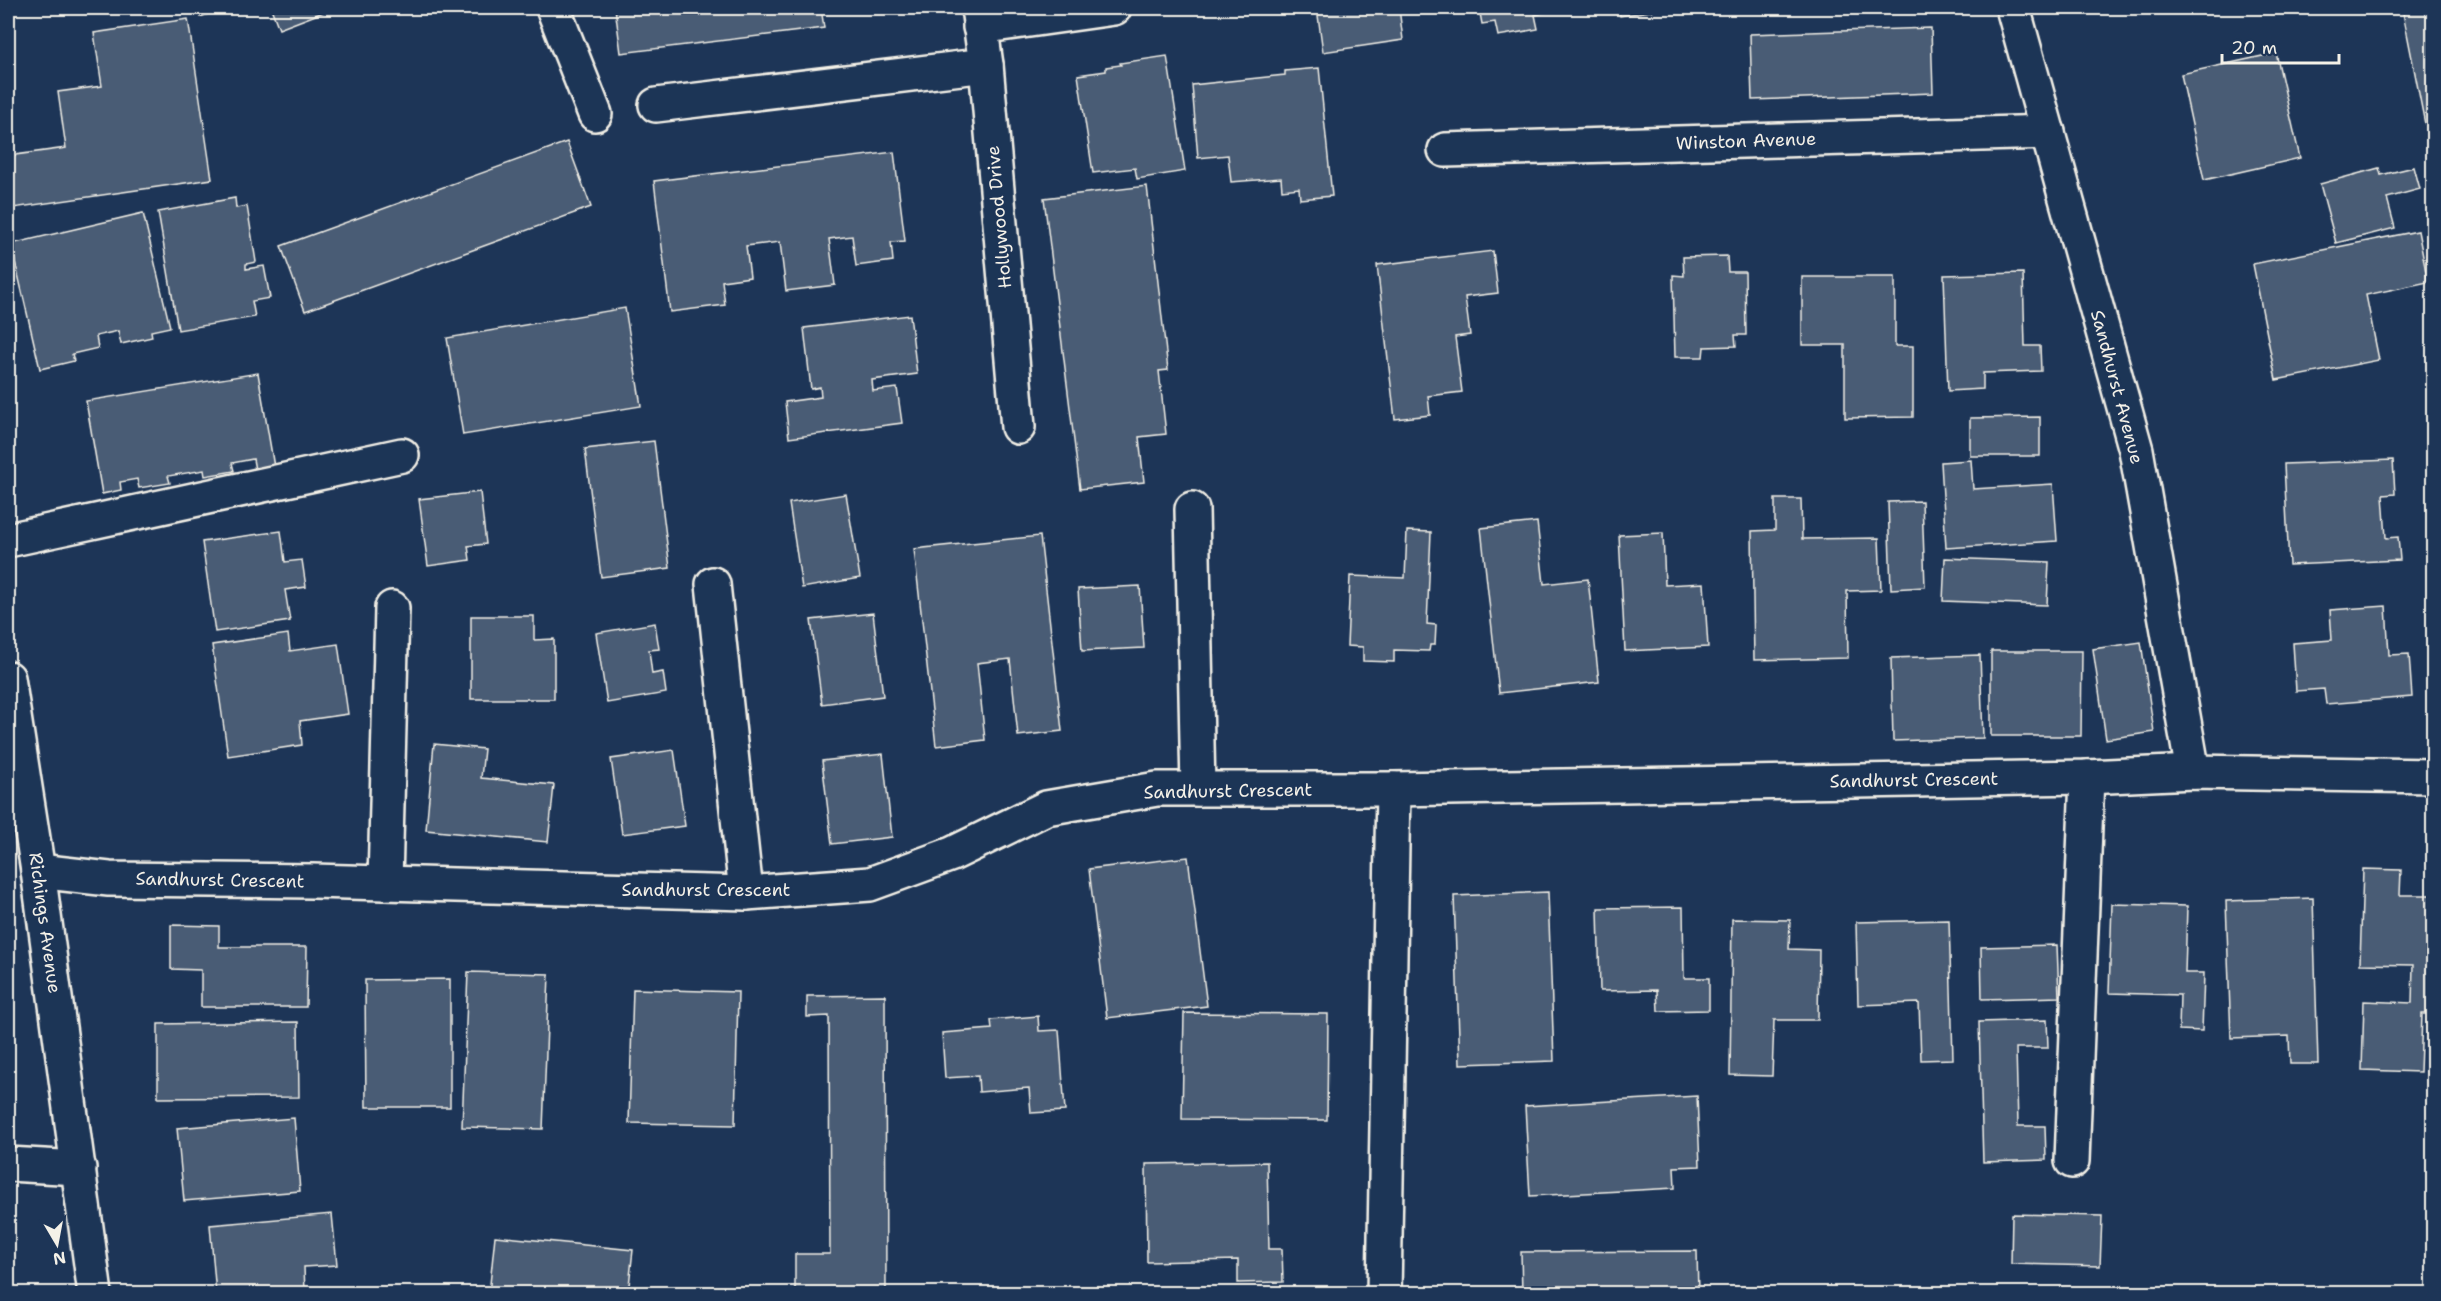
<svg xmlns="http://www.w3.org/2000/svg" width="2441" height="1301" viewBox="0 0 2441 1301" font-family="'Shantell Sans',sans-serif">
<style>
.building{fill:#485b74;stroke:#f4f1e8;stroke-width:1.5}
.lines{fill:none;stroke-linecap:round;stroke-linejoin:round}
.minor-casing{stroke:#f4f1e8;stroke-width:38}
.minor{stroke:#1d3557;stroke-width:33}
.labels{text-anchor:middle;stroke-width:4.5;stroke-linejoin:round;paint-order:stroke}
.street-label{font-size:18px;fill:#f4f1e8;stroke:#1d3557}
</style>
<rect width="100%" height="100%" fill="#1d3557"/>
<filter id="ink" filterUnits="userSpaceOnUse"><feTurbulence type="fractalNoise" baseFrequency=".0167" numOctaves="2"/><feDisplacementMap in="SourceGraphic" scale="12" xChannelSelector="R" yChannelSelector="G"/><feConvolveMatrix kernelMatrix="1 2 1 2 8 2 1 2 1" color-interpolation-filters="sRGB"/></filter>
<g filter="url(#ink)">
<!-- building -->
<g class="building">
<polygon points="196,8 225,8 200,17"/>
<polygon points="271,8 334,8 279,29"/>
<polygon points="615,8 821,8 824,28 621,53"/>
<polygon points="1317,8 1399,8 1403,40 1323,52"/>
<polygon points="1479,8 1551,8 1552,11 1535,15 1538,29 1498,36 1495,22 1482,24"/>
<polygon points="1619,8 1668,8 1620,16"/>
<polygon points="2402,8 2434,8 2434,123 2425,124"/>
<polygon points="188,19 212,179 13,208 8,156 66,148 58,92 102,86 94,33"/>
<polygon points="1931,28 1933,93 1752,100 1750,34"/>
<polygon points="2276,53 2300,158 2204,180 2181,74"/>
<polygon points="1167,56 1185,171 1137,179 1135,168 1093,173 1078,75 1106,71 1106,67 1121,65 1120,63"/>
<polygon points="1319,68 1332,196 1300,199 1299,188 1282,190 1281,178 1231,182 1228,155 1198,158 1192,85 1285,75 1285,71"/>
<polygon points="567,142 591,207 305,311 281,246"/>
<polygon points="894,152 905,241 891,242 893,261 856,266 852,236 829,239 835,285 786,291 780,242 746,246 750,277 722,281 725,305 670,312 654,181"/>
<polygon points="2414,167 2420,189 2387,198 2395,228 2336,243 2320,184 2379,168 2381,175"/>
<polygon points="1147,186 1168,370 1159,371 1166,434 1139,437 1144,482 1080,489 1044,198"/>
<polygon points="235,198 236,208 247,206 256,262 246,264 246,269 264,266 270,298 252,301 255,317 178,330 158,212"/>
<polygon points="143,213 170,327 151,331 152,337 121,344 118,331 96,336 98,348 72,354 74,361 40,369 11,244"/>
<polygon points="2418,231 2428,282 2366,295 2379,360 2276,380 2253,264"/>
<polygon points="1493,251 1498,293 1465,297 1470,335 1455,337 1462,392 1428,396 1430,415 1395,419 1377,265"/>
<polygon points="1727,256 1728,272 1745,272 1746,335 1735,335 1736,346 1704,347 1703,357 1675,357 1673,275 1684,276 1683,257"/>
<polygon points="2023,273 2025,346 2040,346 2041,371 1983,373 1983,389 1948,391 1944,275"/>
<polygon points="1802,277 1895,277 1895,346 1913,346 1913,417 1845,418 1845,345 1802,345"/>
<polygon points="625,308 641,406 463,435 447,338"/>
<polygon points="910,315 917,374 872,380 873,391 897,388 902,423 789,438 785,402 821,397 820,387 811,389 804,328"/>
<polygon points="258,373 274,467 255,470 253,459 232,463 234,471 205,476 204,470 168,476 170,483 139,488 137,479 120,482 121,490 102,494 86,401"/>
<polygon points="2040,417 2040,456 1970,456 1970,418"/>
<polygon points="654,441 670,568 601,577 585,449"/>
<polygon points="1971,460 1973,489 2053,484 2057,541 1946,548 1941,462"/>
<polygon points="2393,460 2395,494 2383,495 2386,538 2398,537 2400,560 2289,565 2284,464"/>
<polygon points="480,492 486,544 468,546 470,560 428,566 419,499"/>
<polygon points="846,494 860,578 802,588 789,503"/>
<polygon points="1775,499 1801,499 1802,539 1879,538 1881,590 1847,591 1848,658 1754,660 1752,531 1775,530"/>
<polygon points="1922,501 1925,587 1891,589 1888,502"/>
<polygon points="1537,522 1544,584 1588,579 1599,682 1499,693 1481,528"/>
<polygon points="281,531 285,562 302,560 306,587 285,590 290,621 215,632 202,542"/>
<polygon points="1407,531 1431,532 1427,624 1436,625 1435,645 1430,645 1429,651 1394,650 1394,662 1363,661 1363,647 1347,646 1350,576 1405,578"/>
<polygon points="1663,533 1665,585 1704,583 1708,647 1625,651 1619,535"/>
<polygon points="1040,536 1062,731 1018,736 1010,659 977,663 985,740 936,746 914,549"/>
<polygon points="1945,558 2049,562 2047,605 1943,601"/>
<polygon points="1140,586 1144,648 1082,651 1078,589"/>
<polygon points="2386,606 2389,655 2409,654 2412,697 2326,704 2324,689 2296,691 2293,643 2332,640 2330,610"/>
<polygon points="873,613 883,696 822,704 811,620"/>
<polygon points="471,616 534,616 534,640 554,639 554,699 471,699"/>
<polygon points="655,623 659,649 649,650 652,674 663,672 666,693 607,703 596,633"/>
<polygon points="288,634 290,651 338,644 348,714 300,721 302,745 228,756 212,645"/>
<polygon points="2141,642 2154,732 2106,739 2093,649"/>
<polygon points="1991,651 2082,651 2081,736 1991,736"/>
<polygon points="1980,655 1983,738 1893,741 1891,658"/>
<polygon points="434,744 484,749 481,778 554,785 548,842 426,830"/>
<polygon points="674,750 685,826 622,834 611,759"/>
<polygon points="883,754 892,837 832,844 822,761"/>
<polygon points="1188,857 1207,1006 1107,1018 1089,869"/>
<polygon points="2363,869 2401,870 2400,895 2434,895 2434,1014 2422,1014 2420,1072 2362,1070 2364,1001 2412,1003 2413,965 2360,964"/>
<polygon points="1548,892 1554,1061 1460,1064 1454,896"/>
<polygon points="2313,898 2318,1064 2290,1064 2289,1036 2231,1038 2226,901"/>
<polygon points="2112,904 2187,906 2185,973 2204,973 2202,1031 2179,1030 2180,995 2109,993"/>
<polygon points="1683,907 1684,978 1709,978 1709,1010 1658,1011 1657,990 1600,991 1598,908"/>
<polygon points="1732,919 1790,920 1789,949 1819,950 1818,1020 1774,1020 1772,1076 1730,1075"/>
<polygon points="1949,920 1953,1059 1921,1060 1919,1003 1858,1005 1856,922"/>
<polygon points="171,925 219,926 219,947 307,947 306,1007 201,1007 201,970 171,969"/>
<polygon points="2057,945 2059,997 1982,999 1981,947"/>
<polygon points="468,972 549,974 543,1129 462,1127"/>
<polygon points="450,979 450,1107 366,1107 365,980"/>
<polygon points="633,989 738,992 735,1125 629,1123"/>
<polygon points="885,995 886,1294 795,1294 795,1254 830,1254 829,1016 807,1017 807,996"/>
<polygon points="1184,1013 1328,1014 1327,1120 1182,1119"/>
<polygon points="1038,1016 1039,1031 1059,1030 1065,1111 1031,1113 1029,1088 979,1092 978,1076 945,1078 942,1033 992,1029 991,1020"/>
<polygon points="2047,1020 2048,1048 2016,1048 2018,1126 2045,1126 2046,1160 1983,1162 1979,1022"/>
<polygon points="298,1022 299,1097 158,1098 158,1024"/>
<polygon points="1697,1096 1700,1166 1674,1167 1675,1188 1530,1196 1525,1106"/>
<polygon points="294,1118 300,1191 184,1201 177,1128"/>
<polygon points="1267,1162 1269,1249 1282,1249 1283,1282 1238,1283 1238,1260 1147,1262 1146,1164"/>
<polygon points="332,1214 337,1265 304,1267 305,1292 216,1294 210,1225"/>
<polygon points="2012,1214 2102,1216 2100,1266 2011,1264"/>
<polygon points="495,1236 633,1250 628,1294 489,1294"/>
<polygon points="1697,1251 1698,1294 1522,1294 1521,1252"/>
</g>
<g class="lines">
<defs>
<g id="minor">
<polyline points="553,8 595,114"/>
<polyline points="978,8 986,65 1018,427"/>
<polyline points="2013,8 2136,450 2193,772"/>
<polyline points="980,27 1114,8"/>
<polyline points="656,105 986,65"/>
<polyline points="1445,150 2048,132"/>
<polyline points="1192,509 1198,789"/>
<polyline points="8,540 402,455"/>
<polyline points="713,584 746,893"/>
<polyline points="8,678 38,871 95,1294"/>
<polyline points="38,871 109,879 313,881 746,893 870,884 952,854 1046,808 1157,789 1393,789 2087,777 2193,772 2434,776"/>
<polyline points="385,883 392,608"/>
<polyline points="2072,1161 2087,777"/>
<polyline points="8,1164 79,1168"/>
<polyline points="1384,1294 1393,789"/>
</g>
</defs>
<!-- minor casing -->
<use href="#minor" class="minor-casing"/>
<!-- minor -->
<use href="#minor" class="minor"/>
</g>
</g>
<g class="labels">
<!-- street labels -->
<g class="street-label">
<text transform="translate(1746 141) rotate(-2)" y="6">Winston Avenue</text>
<text transform="translate(999 217) rotate(-95)" y="6">Hollywood Drive</text>
<text transform="translate(2117 387) rotate(75)" y="6">Sandhurst Avenue</text>
<text transform="translate(1914 780) rotate(-1)" y="6">Sandhurst Crescent</text>
<text transform="translate(1228 791) rotate(-1)" y="6">Sandhurst Crescent</text>
<text transform="translate(220 880) rotate(1)" y="6">Sandhurst Crescent</text>
<text x="706" y="896">Sandhurst Crescent</text>
<text transform="translate(45 923) rotate(82)" y="6">Richings Avenue</text>
</g>
</g>
<!-- margin -->
<rect width="2441" height="1301" fill="none" stroke="#1d3557" stroke-width="30"/>
<rect x="15" y="15" width="2411" height="1271" fill="none" stroke="#f4f1e8" stroke-width="2" filter="url(#ink)"/>
<!-- north arrow -->
<g transform="translate(57 1244) rotate(170)" stroke="#1d3557" stroke-width="4.5" paint-order="stroke">
<path d="M0-4.5L10 22L0 15L-10 22Z" fill="#f4f1e8"/>
<text y="-9" font-size="16" font-weight="bold" text-anchor="middle" fill="#f4f1e8">N</text>
</g>
<!-- scale -->
<path d="M2222 54v9h117v-9" fill="none" stroke="#f4f1e8" stroke-width="3"/>
<text x="2231" y="54" font-size="18" fill="#f4f1e8" stroke="#1d3557" stroke-width="4.5" paint-order="stroke">20 m</text>
</svg>
